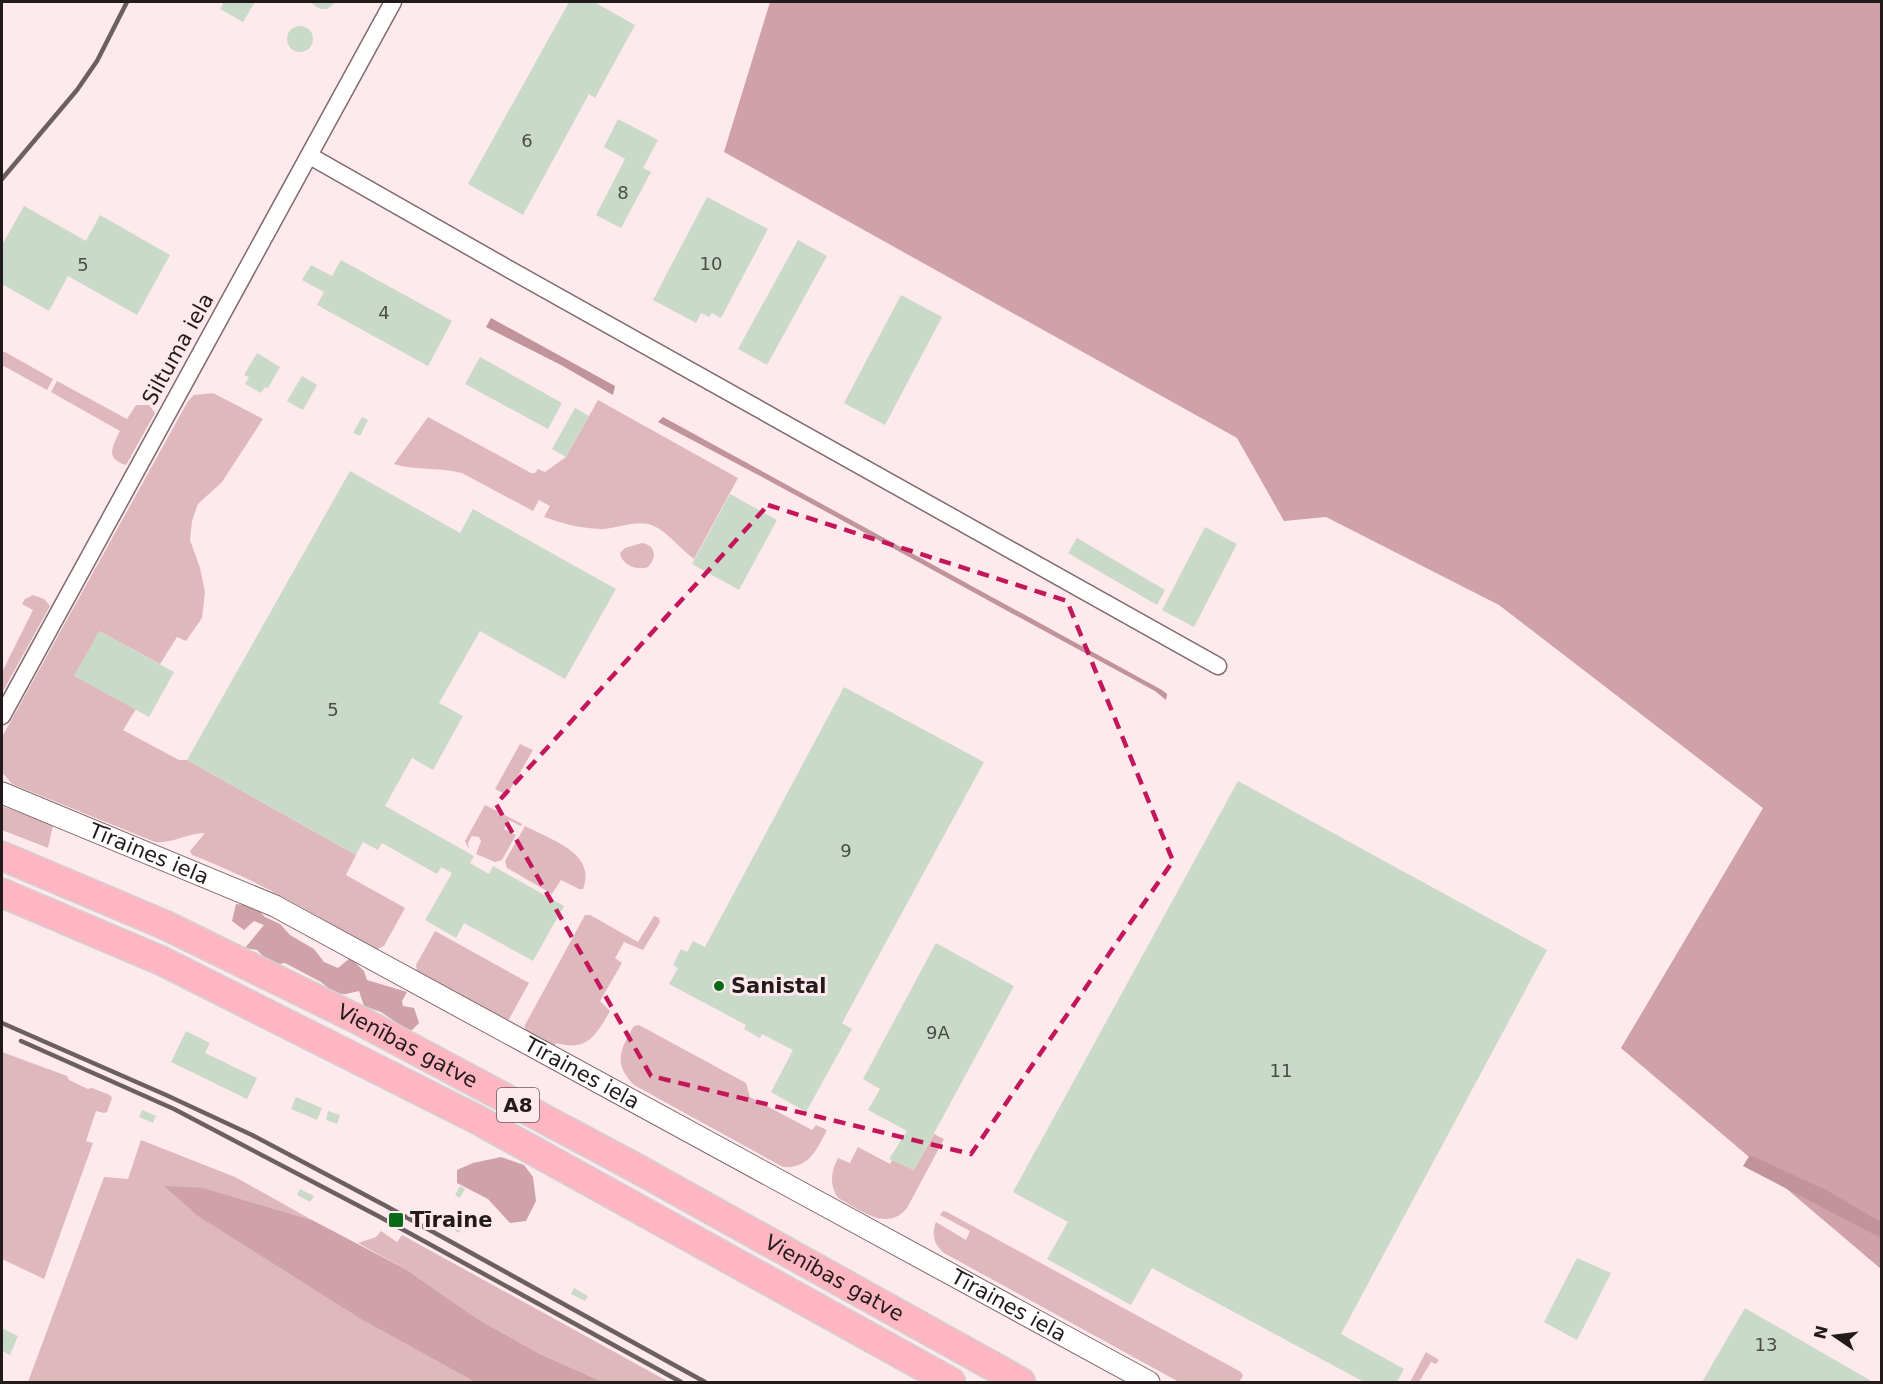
<svg xmlns="http://www.w3.org/2000/svg" width="1883" height="1384" viewBox="0 0 1883 1384" font-family="'DejaVu Sans',sans-serif">
<style>
.green{fill:#dfb8bd}
.forest{fill:#cfa1a8}
.water{fill:#c1939a}
.building{fill:#c9dac9}
.lines{fill:none;stroke-linecap:round;stroke-linejoin:round}
.minor-casing{stroke:#806a6d;stroke-width:19}
.tertiary-casing{stroke:#806a6d;stroke-width:23}
.trunk-casing{stroke:#d3d1d2;stroke-width:31}
.minor{stroke:#fff;stroke-width:16}
.tertiary{stroke:#fff;stroke-width:21}
.trunk{stroke:#feb6c2;stroke-width:28}
.rail{stroke:#6c5f61;stroke-width:4.5}
.marked{fill:none;stroke:#c2185b;stroke-width:4.5;stroke-dasharray:12 8;stroke-linejoin:round}
.poi-dot{fill:#056b18;stroke:#fee9ec;stroke-width:2}
.labels{text-anchor:middle;stroke-width:6;stroke-linejoin:round;paint-order:stroke}
.number-label{font-size:18px;fill:#4c4a47}
.shield{fill:#fee9ec;stroke:#65585a;stroke-width:1.5}
.shield-label{font-size:20px;font-weight:bold;fill:#231a1c}
.street-label{font-size:21px;fill:#231a1c;stroke:#fee9ec}
.poi-label{font-size:21px;font-weight:bold;fill:#231a1c;stroke:#fee9ec;text-anchor:start}
</style>
<rect width="100%" height="100%" fill="#fee9ec"/>
<!-- green -->
<g class="green">
<polygon points="2,352 5,352 53,379 47,390 2,365"/>
<path d="M57,381L127,419L136,405H149L155,413L126,465C104,458 113,446 120,431L51,392Z"/>
<path d="M213,393L263,419L222,482L198,504L192,521L190,540L200,568L205,592L202,618L186,641L177,637L160,664L99,631L136,709L123,730L179,760H187L356,855L346,875L405,908L384,946L375,950C316,914 257,880 192,855L190,851L205,833C187,833 173,844 155,842L12,784L2,772V737L188,401L194,395Z"/>
<path d="M598,400L738,478L694,559C682,550 667,532 654,526C639,519 620,528 603,529C583,529 563,524 544,517L550,506L539,500L533,511L462,473C440,467 416,471 394,464L428,417L531,473H535L538,469L545,472L566,457Z"/>
<path d="M642,543C656,545 657,558 648,567C637,571 622,565 620,553L625,548Z"/>
<polygon points="33,595 44,599 50,606 2,693 2,672 33,610 22,604 25,599"/>
<polygon points="520,744 533,750 507,795 495,789"/>
<polygon points="485,805 522,824 521,826 509,820 504,829 516,835 502,860 495,862 476,854 481,841 479,837 472,836 468,843 469,849 465,841"/>
<polygon points="2,806 53,825 48,848 2,830"/>
<path d="M525,826C551,840 597,853 583,889H579L561,880L552,894L507,868L505,861Z"/>
<path d="M585,915H590L638,942L654,916L659,918L660,922L643,950L624,942L615,958L622,963L600,1001L610,1011C596,1035 588,1052 556,1043L554,1047L525,1032V1025Z"/>
<polygon points="435,931 529,983 508,1021 417,972 416,965"/>
<path d="M639,1025L746,1083L750,1097L812,1130L816,1125L827,1130C817,1149 809,1169 783,1167L634,1085C614,1065 619,1052 632,1029L634,1026Z"/>
<polygon points="2,1052 67,1076 69,1080 88,1089 92,1088 110,1095 112,1098 107,1112 104,1113 96,1111 86,1141 93,1143 44,1279 2,1259"/>
<path d="M934,1134L944,1139L907,1208C887,1233 859,1209 838,1198C829,1185 831,1171 838,1158L850,1163L858,1147L890,1164L892,1160L914,1170Z"/>
<polygon points="141,1140 235,1177 312,1220 204,1188 366,1322 475,1382 28,1382 104,1177 128,1179"/>
<path d="M943,1211L947,1212L1241,1372L1243,1376L1239,1382H1179L944,1253C934,1245 931,1234 936,1222L966,1240L970,1231L940,1215Z"/>
<polygon points="381,1231 397,1242 402,1235 669,1382 603,1382 540,1354 476,1318 407,1270 358,1243 376,1237"/>
<polygon points="1426,1352 1439,1360 1436,1364 1431,1362 1419,1382 1410,1382"/>
</g>
<!-- forest -->
<g class="forest">
<polygon points="770,2 1881,2 1881,1269 1621,1048 1763,808 1499,605 1326,517 1284,521 1237,438 724,152"/>
<polygon points="236,904 254,906 265,917 280,924 290,935 314,949 324,962 338,968 350,958 364,971 367,980 407,992 402,1001 403,1006 414,1008 419,1023 410,1032 381,1012 364,1006 359,991 346,994 335,994 321,982 285,963 272,965 257,950 245,948 264,925 254,921 244,930 232,921"/>
<polygon points="501,1157 524,1165 533,1177 536,1201 526,1221 510,1223 488,1199 457,1183 457,1170 473,1163"/>
<polygon points="164,1186 204,1188 312,1220 407,1270 476,1318 540,1354 603,1382 475,1382 366,1322 198,1216"/>
</g>
<!-- water -->
<g class="water">
<polygon points="491,318 615,386 613,395 561,365 486,327"/>
<path d="M663,417L1162,690L1167,694L1166,700L1155,691C989,602 825,509 658,422Z"/>
<polygon points="1750,1155 1826,1190 1881,1222 1881,1238 1743,1166"/>
</g>
<!-- building -->
<g class="building">
<polygon points="224,2 255,2 243,22 220,9"/>
<polygon points="311,2 336,2 327,9 321,9 316,7"/>
<polygon points="569,2 594,2 635,25 595,98 589,94 523,215 468,184"/>
<circle cx="300" cy="39" r="13"/>
<polygon points="618,119 658,140 643,168 651,172 621,228 596,215 625,159 604,147"/>
<polygon points="707,197 768,229 721,318 712,313 709,317 701,313 696,323 653,300"/>
<polygon points="24,206 86,241 100,215 170,255 137,315 68,276 49,311 2,284 2,245"/>
<polygon points="798,240 827,256 767,365 738,349"/>
<polygon points="341,260 452,321 428,366 317,305 324,292 302,280 311,265 332,276"/>
<polygon points="901,295 942,317 885,425 844,403"/>
<polygon points="257,353 280,367 268,388 265,387 261,393 245,384 249,377 244,375"/>
<polygon points="480,357 562,403 548,429 465,384"/>
<polygon points="302,376 317,385 303,410 287,401"/>
<polygon points="575,408 589,416 566,457 552,449"/>
<polygon points="362,417 368,420 360,436 353,433"/>
<polygon points="350,471 460,533 473,509 616,589 565,679 480,631 439,703 463,716 433,770 412,758 385,806 474,856 470,863 489,874 493,866 564,906 533,961 464,923 456,938 425,920 452,873 441,867 437,874 382,843 378,850 363,842 356,855 187,760"/>
<polygon points="730,494 777,520 739,590 692,564"/>
<polygon points="1205,527 1237,544 1194,627 1162,610"/>
<polygon points="1077,538 1165,590 1157,605 1068,553"/>
<polygon points="99,631 174,672 149,717 74,676"/>
<polygon points="844,687 984,762 842,1023 852,1029 806,1112 771,1092 793,1050 762,1034 760,1038 744,1029 746,1025 669,984 678,968 673,965 681,949 687,952 693,941 705,947"/>
<polygon points="1238,781 1547,950 1341,1334 1404,1369 1397,1382 1364,1382 1152,1268 1131,1305 1047,1259 1068,1222 1013,1192"/>
<polygon points="936,943 1014,986 914,1170 889,1159 907,1131 868,1110 880,1089 863,1079"/>
<polygon points="186,1031 210,1043 205,1053 257,1078 247,1099 171,1062"/>
<polygon points="296,1097 322,1108 317,1120 291,1109"/>
<polygon points="142,1110 156,1116 153,1123 139,1117"/>
<polygon points="328,1111 340,1115 337,1124 326,1120"/>
<polygon points="460,1186 465,1189 460,1198 455,1195"/>
<polygon points="300,1189 314,1196 310,1202 297,1195"/>
<polygon points="449,1219 463,1226 459,1233 446,1225"/>
<polygon points="1577,1258 1611,1273 1577,1340 1544,1322"/>
<polygon points="574,1288 588,1296 585,1301 571,1294"/>
<polygon points="1745,1308 1873,1382 1702,1382"/>
<polygon points="2,1328 18,1336 10,1355 2,1351"/>
</g>
<g class="lines">
<defs>
<g id="minor">
<polyline points="310,156 514,272 1218,666"/>
<polyline points="2,716 393,2"/>
</g>
<g id="tertiary">
<path id="s1" d="M2,793L275,906L1149,1382"/>
</g>
<g id="trunk">
<path id="s2" d="M2,856L165,925L359,1020L636,1168L1021,1382"/>
<polyline points="2,893 162,961 478,1120 951,1382"/>
</g>
</defs>
<!-- minor casing -->
<use href="#minor" class="minor-casing"/>
<!-- tertiary casing -->
<use href="#tertiary" class="tertiary-casing"/>
<!-- trunk casing -->
<use href="#trunk" class="trunk-casing"/>
<!-- minor -->
<use href="#minor" class="minor"/>
<!-- tertiary -->
<use href="#tertiary" class="tertiary"/>
<!-- trunk -->
<use href="#trunk" class="trunk"/>
<!-- rail -->
<g class="rail">
<polyline points="2,179 77,90 97,61 127,2"/>
<polyline points="2,1023 166,1095 252,1135 386,1206 705,1382"/>
<polyline points="21,1041 174,1109 380,1217 681,1382"/>
</g>
</g>
<!-- marked area -->
<path class="marked" d="M768,505L1067,601L1173,861L971,1154L651,1076L496,804Z"/>
<!-- markers -->
<g class="poi-dot">
<circle cx="719" cy="986" r="6"/>
<rect x="388" y="1212" width="16" height="16" rx="3"/>
</g>
<g class="labels">
<!-- number labels -->
<g class="number-label">
<text x="527" y="147">6</text>
<text x="623" y="199">8</text>
<text x="711" y="270">10</text>
<text x="83" y="271">5</text>
<text x="384" y="319">4</text>
<text x="333" y="716">5</text>
<text x="846" y="857">9</text>
<text x="938" y="1039">9A</text>
<text x="1281" y="1077">11</text>
<text x="1766" y="1351">13</text>
</g>
<!-- shield labels -->
<rect class="shield" x="497" y="1088" width="42" height="34" rx="4.5"/>
<g class="shield-label">
<text x="518" y="1112">A8</text>
</g>
<!-- street labels -->
<g class="street-label">
<text transform="translate(178 349) rotate(-61)" y="7">Siltuma iela</text>
<text dy="7" stroke="none"><textPath href="#s1" startOffset="159">Tīraines iela</textPath></text>
<text dy="7" stroke="none"><textPath href="#s2" startOffset="448">Vienības gatve</textPath></text>
<text dy="7" stroke="none"><textPath href="#s1" startOffset="645">Tīraines iela</textPath></text>
<text dy="7" stroke="none"><textPath href="#s2" startOffset="934">Vienības gatve</textPath></text>
<text dy="7" stroke="none"><textPath href="#s1" startOffset="1131">Tīraines iela</textPath></text>
</g>
<!-- poi labels -->
<g class="poi-label">
<text x="731" y="993">Sanistal</text>
<text x="410" y="1227">Tīraine</text>
</g>
</g>
<!-- border -->
<rect width="1883" height="1384" fill="none" stroke="#231a1c" stroke-width="6"/>
<!-- north arrow -->
<g transform="translate(1835 1336) rotate(284)" stroke="#fee9ec" stroke-width="4.5" paint-order="stroke">
<path d="M0-4.5L10 22L0 15L-10 22Z" fill="#231a1c"/>
<text y="-9" font-size="16" font-weight="bold" text-anchor="middle" fill="#231a1c">N</text>
</g>
</svg>
